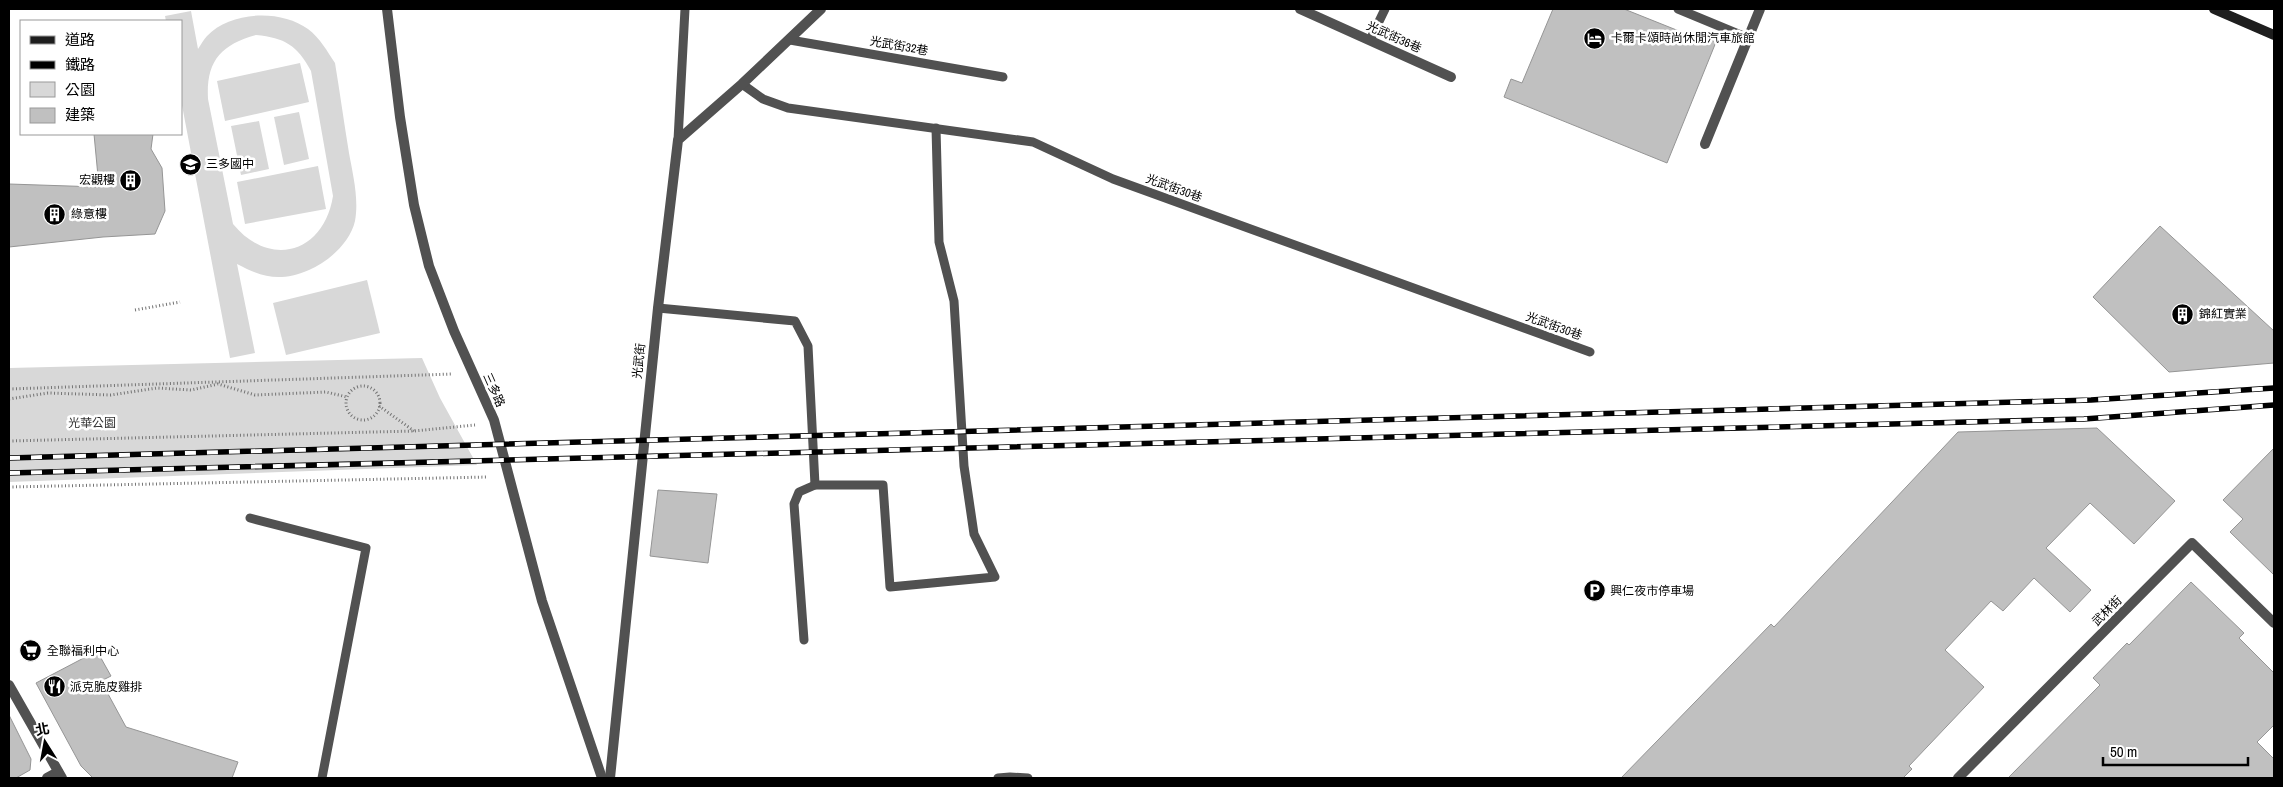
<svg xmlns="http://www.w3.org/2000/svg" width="2283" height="787" viewBox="0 0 2283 787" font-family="'Archivo Narrow','Noto Sans TC',sans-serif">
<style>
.green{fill:#d8d8d8;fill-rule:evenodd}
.building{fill:#c0c0c0;stroke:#959595}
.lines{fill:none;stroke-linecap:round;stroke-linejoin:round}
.path{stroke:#737373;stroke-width:3;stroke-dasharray:1 2.5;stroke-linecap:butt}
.service{stroke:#515151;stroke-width:9}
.minor{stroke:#515151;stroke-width:10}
.tertiary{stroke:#515151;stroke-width:10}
.secondary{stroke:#1e1e1e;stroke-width:10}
.rail-casing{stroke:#000;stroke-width:5.5}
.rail{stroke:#fff;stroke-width:4;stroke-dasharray:11;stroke-linecap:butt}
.labels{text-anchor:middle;stroke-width:5;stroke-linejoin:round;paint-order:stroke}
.street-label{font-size:12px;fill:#000;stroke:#fff}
.poi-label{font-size:12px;fill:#000;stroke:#fff;text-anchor:start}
.park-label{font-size:12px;fill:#2f2f2f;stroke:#fff}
</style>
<rect width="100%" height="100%" fill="#fff"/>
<!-- green -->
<g class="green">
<path d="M191,11L198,49C201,45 203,40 207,36C230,11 281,9 308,29C320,38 327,51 335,63C340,93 344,123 349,153C353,175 359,199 355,221C350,243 328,262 309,270C280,282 264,278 237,264L255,353L230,358L181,100V21H166L165,16ZM256,35C285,38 297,45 311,71L333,196C324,253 270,269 233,224L208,99C206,62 220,45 256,35Z"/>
<polygon points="300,63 309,102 225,121 217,81"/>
<polygon points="299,112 309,159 284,165 274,117"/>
<polygon points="259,121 269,169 241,175 231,126"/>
<polygon points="318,166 326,209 245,224 237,182"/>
<polygon points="367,280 380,333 286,355 273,303"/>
<polygon points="422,358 440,398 477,465 9,482 9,368"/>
</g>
<!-- building -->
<g class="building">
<polygon points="1553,9 1624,9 1689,35 1690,32 1716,42 1667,163 1504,97 1511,79 1522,83"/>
<polygon points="94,134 153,134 151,149 162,168 165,211 155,234 103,237 9,247 9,184 99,187"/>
<polygon points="2160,226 2274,331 2274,363 2169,372 2093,297"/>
<polygon points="2097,428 2175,501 2134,544 2090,503 2046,548 2091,590 2070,612 2034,578 2003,611 1991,601 1945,650 1984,687 1909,766 1912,769 1903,778 1621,778 1771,624 1774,627 1958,432"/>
<polygon points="2274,448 2274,575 2230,532 2243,519 2223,500"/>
<polygon points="658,490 717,494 708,563 650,556"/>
<polygon points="2191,582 2244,633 2239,638 2274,673 2274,725 2257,742 2274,759 2274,778 2008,778 2100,685 2093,678 2127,643 2129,645"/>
<polygon points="97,651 111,676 101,681 126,727 238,762 232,778 93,778 81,766 36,683"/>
<polygon points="9,715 31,759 30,770 16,778 9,778"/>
</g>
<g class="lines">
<!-- path -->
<g class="path">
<polyline points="135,310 180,302"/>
<circle cx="363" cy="403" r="17"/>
<polyline points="9,389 452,374"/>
<polyline points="9,399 48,393 111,395 157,388 191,390 218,384 255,395 326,392 347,397"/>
<polyline points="379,406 414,431"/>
<polyline points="9,441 414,431 475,425"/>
<polyline points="9,487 488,477"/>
</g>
<!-- service -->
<g class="service">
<polyline points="1678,9 1748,38"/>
<polyline points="790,40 1003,77"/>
<polyline points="1370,40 1385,9"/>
<polyline points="742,84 763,99 788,108 1033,142 1113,179 1590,352"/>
<polyline points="678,140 685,9"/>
<polyline points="658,308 795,321 808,346 815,485"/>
<polyline points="250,518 366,548 322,778"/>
<polyline points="804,640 794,504 799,492 815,485 883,485 890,587 995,577 974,534 964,466 954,301 939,242 936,128"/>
<polyline points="998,778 1010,777 1028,778"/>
</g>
<!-- minor -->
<g class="minor">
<polyline points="1300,9 1451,77"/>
<polyline points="1705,144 1760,9"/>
<polyline points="47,778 58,772"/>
<polyline points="610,778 658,308 678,140 742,84 821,9"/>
<polyline points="1958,778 2192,543 2274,623"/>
</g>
<!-- tertiary -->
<g class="tertiary">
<polyline points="387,9 400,117 414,205 429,266 454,331 494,420 542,601 602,778"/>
<polyline points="9,685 62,778"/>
</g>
<!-- secondary -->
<polyline class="secondary" points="2214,9 2274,35"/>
<defs>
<g id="rail">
<polyline points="9,458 2091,400 2274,388"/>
<polyline points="9,473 2084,419 2274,405"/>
</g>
</defs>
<!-- rail casing -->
<use href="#rail" class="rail-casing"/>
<!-- rail -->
<use href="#rail" class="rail"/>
</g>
<!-- icons -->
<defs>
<symbol id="hotel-disc" viewBox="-11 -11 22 22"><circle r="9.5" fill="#000" stroke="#fff"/><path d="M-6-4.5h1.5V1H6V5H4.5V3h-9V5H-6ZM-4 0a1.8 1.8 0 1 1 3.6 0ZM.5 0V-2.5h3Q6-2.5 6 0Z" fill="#fff"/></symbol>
<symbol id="school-disc" viewBox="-11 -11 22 22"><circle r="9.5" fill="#000" stroke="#fff"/><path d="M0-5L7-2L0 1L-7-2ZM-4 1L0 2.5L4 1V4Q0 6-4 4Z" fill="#fff"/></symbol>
<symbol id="building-disc" viewBox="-11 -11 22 22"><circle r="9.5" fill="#000" stroke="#fff"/><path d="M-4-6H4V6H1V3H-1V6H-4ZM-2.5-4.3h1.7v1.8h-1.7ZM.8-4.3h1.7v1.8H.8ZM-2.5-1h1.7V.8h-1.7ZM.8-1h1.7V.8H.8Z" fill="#fff"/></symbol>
<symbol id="parking-disc" viewBox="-11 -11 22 22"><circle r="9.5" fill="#000" stroke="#fff"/><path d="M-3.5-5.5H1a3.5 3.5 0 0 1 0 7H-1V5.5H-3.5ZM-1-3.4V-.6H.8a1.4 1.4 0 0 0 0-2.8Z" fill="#fff"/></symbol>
<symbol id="supermarket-disc" viewBox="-11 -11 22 22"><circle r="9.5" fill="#000" stroke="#fff"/><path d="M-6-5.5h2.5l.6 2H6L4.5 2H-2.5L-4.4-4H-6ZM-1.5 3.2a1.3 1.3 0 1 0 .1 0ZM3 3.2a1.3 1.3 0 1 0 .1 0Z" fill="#fff"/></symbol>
<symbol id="restaurant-disc" viewBox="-11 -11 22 22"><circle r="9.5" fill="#000" stroke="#fff"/><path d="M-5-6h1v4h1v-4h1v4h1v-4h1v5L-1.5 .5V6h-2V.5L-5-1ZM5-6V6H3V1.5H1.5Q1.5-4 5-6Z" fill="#fff"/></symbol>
</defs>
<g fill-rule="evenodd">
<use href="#hotel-disc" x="1582" y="26" width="25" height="25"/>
<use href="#school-disc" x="178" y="152" width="25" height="25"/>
<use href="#building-disc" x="118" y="168" width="25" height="25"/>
<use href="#building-disc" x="42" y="202" width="25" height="25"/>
<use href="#building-disc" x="2170" y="302" width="25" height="25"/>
<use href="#parking-disc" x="1582" y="578" width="25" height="25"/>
<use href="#supermarket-disc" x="18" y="638" width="25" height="25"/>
<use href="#restaurant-disc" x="42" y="674" width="25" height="25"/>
</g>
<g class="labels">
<!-- street labels -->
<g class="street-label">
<text transform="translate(1394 37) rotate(24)" y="4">光武街36巷</text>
<text transform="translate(899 46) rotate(10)" y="4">光武街32巷</text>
<text transform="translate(1174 188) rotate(20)" y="4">光武街30巷</text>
<text transform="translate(1554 326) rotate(20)" y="4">光武街30巷</text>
<text transform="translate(639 361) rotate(-84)" y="4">光武街</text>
<text transform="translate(494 390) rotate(66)" y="4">三多路</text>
<text transform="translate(2107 611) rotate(-45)" y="4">武林街</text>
</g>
<!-- poi labels -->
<g class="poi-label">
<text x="1611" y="42">卡爾卡頌時尚休閒汽車旅館</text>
<text x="206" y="168">三多國中</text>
<text x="115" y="184" text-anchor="end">宏觀樓</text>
<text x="71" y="218">綠意樓</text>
<text x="2199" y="318">錦紅實業</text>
<text x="1610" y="595">興仁夜市停車場</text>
<text x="47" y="655">全聯福利中心</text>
<text x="70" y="691">派克脆皮雞排</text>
</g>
<!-- park labels -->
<g class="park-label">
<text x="92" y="427">光華公園</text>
</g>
</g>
<!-- border -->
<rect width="2283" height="787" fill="none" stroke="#000000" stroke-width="20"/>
<!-- legend -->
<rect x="20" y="20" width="162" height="115" fill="#ffffff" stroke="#999999"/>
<rect x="30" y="36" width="25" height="8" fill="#1e1e1e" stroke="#999999"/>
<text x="65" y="45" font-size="15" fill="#000000">道路</text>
<rect x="30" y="61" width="25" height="8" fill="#000000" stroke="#999999"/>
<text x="65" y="70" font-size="15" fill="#000000">鐵路</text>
<rect x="30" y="82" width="25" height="15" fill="#d8d8d8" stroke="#999999"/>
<text x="65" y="95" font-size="15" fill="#000000">公園</text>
<rect x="30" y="108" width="25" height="15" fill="#c0c0c0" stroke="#999999"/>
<text x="65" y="120" font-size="15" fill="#000000">建築</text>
<!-- north arrow -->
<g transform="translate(45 742) rotate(349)" stroke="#ffffff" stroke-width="4" paint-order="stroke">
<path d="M0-4L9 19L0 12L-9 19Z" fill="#000000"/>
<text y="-8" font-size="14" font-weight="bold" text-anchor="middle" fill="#000000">北</text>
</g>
<!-- scale -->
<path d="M2103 757v8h145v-8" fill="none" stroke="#000000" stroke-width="2.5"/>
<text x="2110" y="757" font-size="15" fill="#000000" stroke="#ffffff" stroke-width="4" paint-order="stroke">50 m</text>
</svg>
